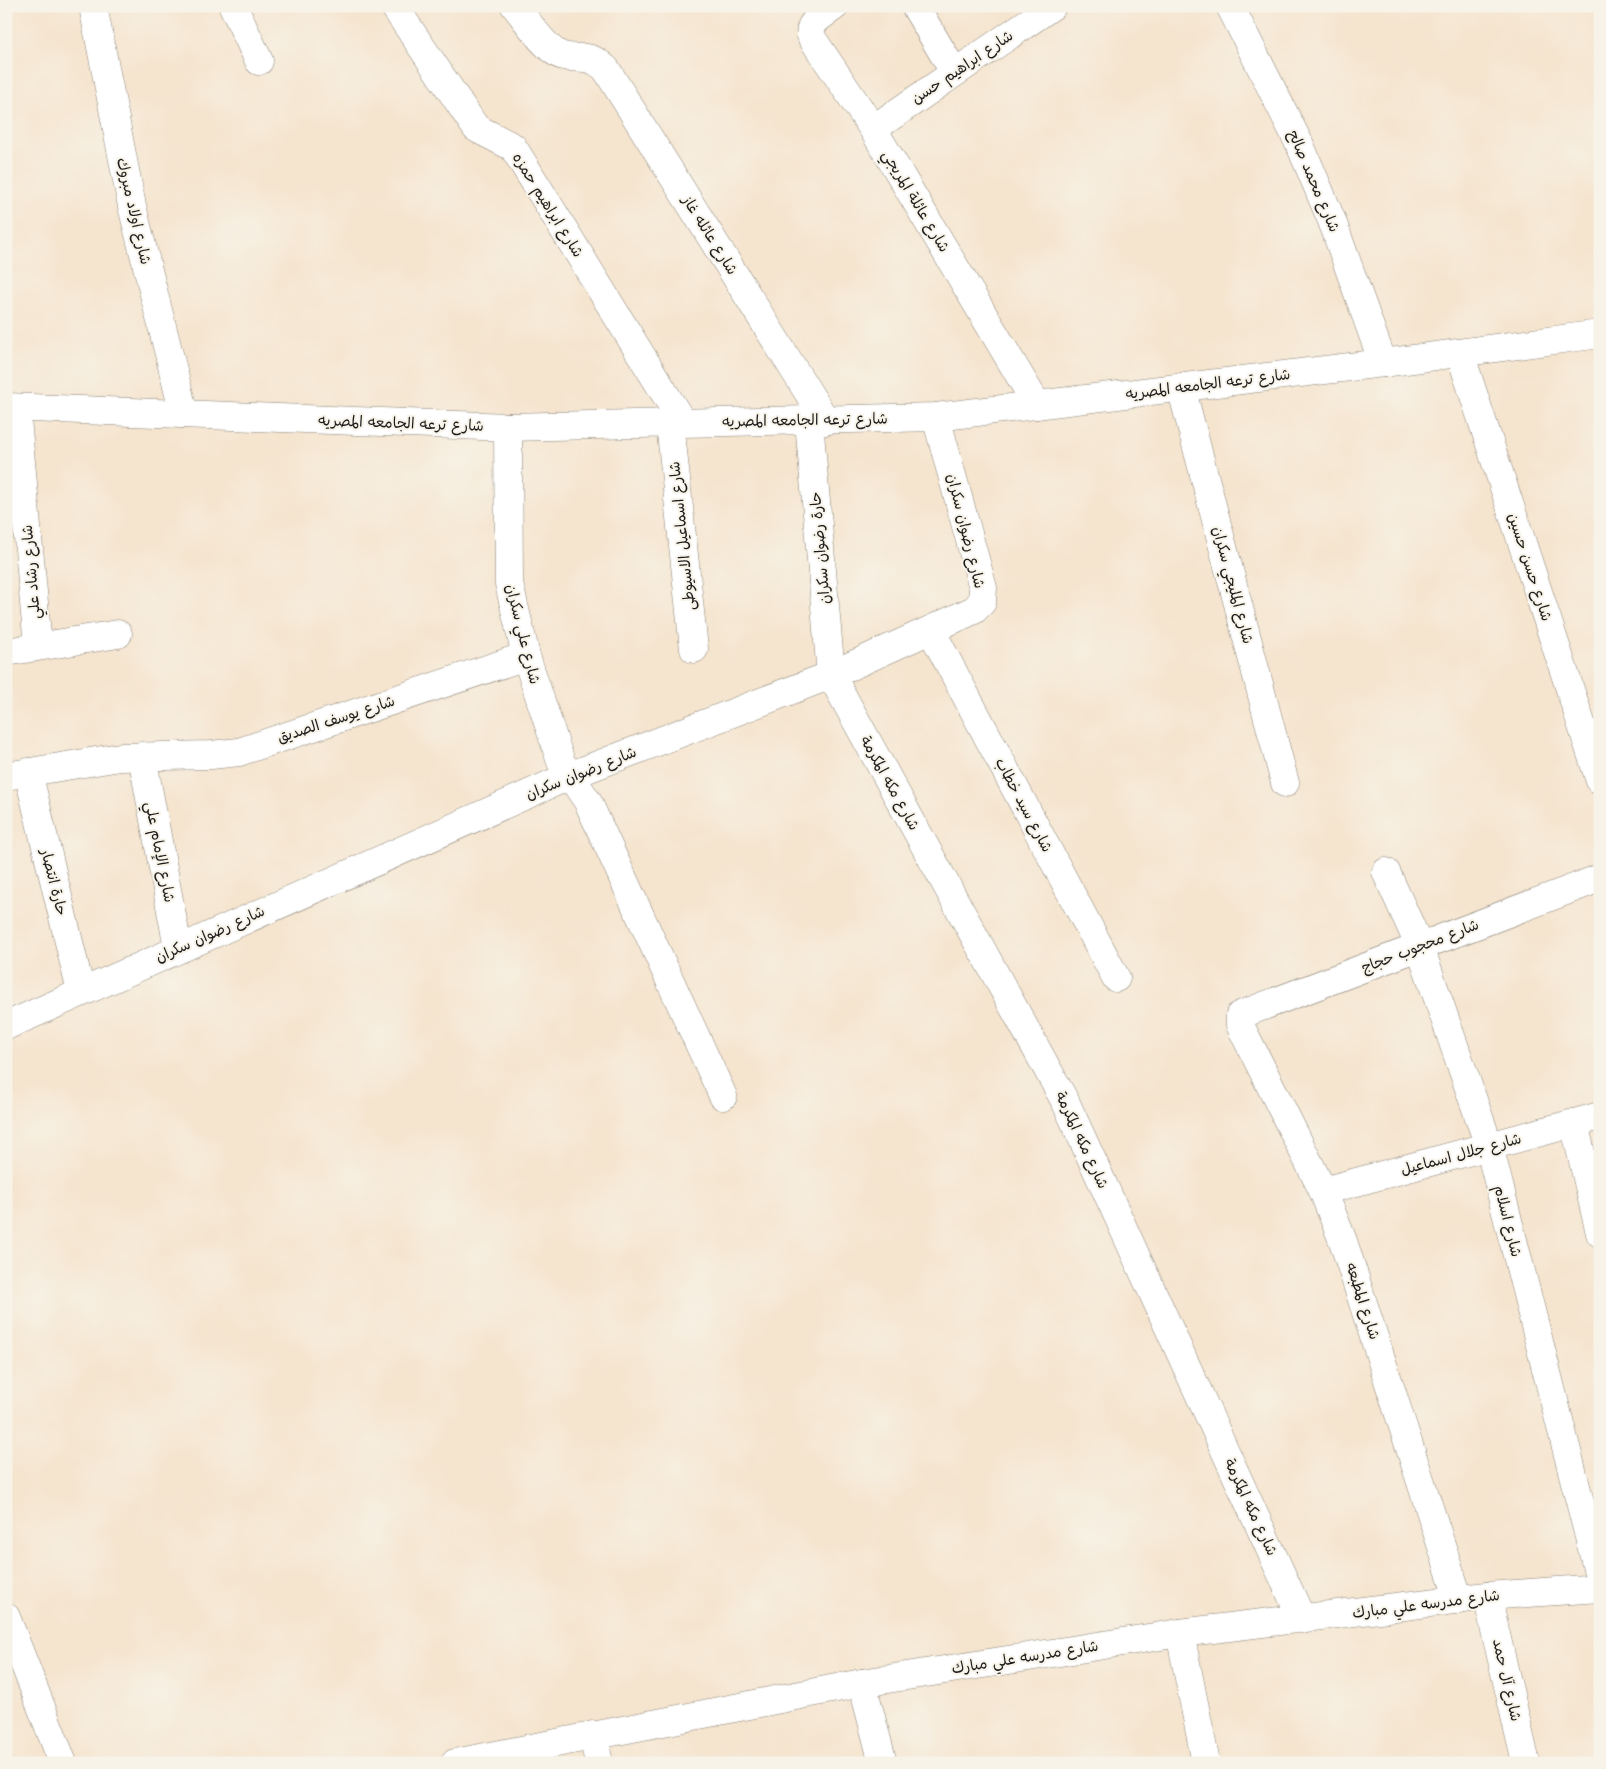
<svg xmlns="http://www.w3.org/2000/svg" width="1606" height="1769" viewBox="0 0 1606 1769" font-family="'Shantell Sans','Playpen Sans Arabic',sans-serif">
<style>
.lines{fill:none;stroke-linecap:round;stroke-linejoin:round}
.street-casing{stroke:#888075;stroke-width:29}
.street{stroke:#fff;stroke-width:28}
.labels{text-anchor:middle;stroke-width:4;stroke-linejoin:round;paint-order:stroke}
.street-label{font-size:15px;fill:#1c1c1c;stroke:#f7f3e8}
</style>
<rect width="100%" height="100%" fill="#f7f3e8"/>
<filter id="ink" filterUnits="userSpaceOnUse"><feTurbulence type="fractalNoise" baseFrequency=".02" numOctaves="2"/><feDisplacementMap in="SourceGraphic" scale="10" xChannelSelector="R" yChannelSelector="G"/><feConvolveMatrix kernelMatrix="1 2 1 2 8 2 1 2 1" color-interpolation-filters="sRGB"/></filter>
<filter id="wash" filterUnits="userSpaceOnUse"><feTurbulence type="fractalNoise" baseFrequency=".0096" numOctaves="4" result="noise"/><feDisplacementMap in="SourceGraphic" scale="20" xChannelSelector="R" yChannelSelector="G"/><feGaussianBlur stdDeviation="1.12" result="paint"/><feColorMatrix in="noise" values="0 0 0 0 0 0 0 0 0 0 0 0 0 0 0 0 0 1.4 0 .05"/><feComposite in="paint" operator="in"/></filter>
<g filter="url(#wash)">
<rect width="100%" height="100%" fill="#f5e4ce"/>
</g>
<g filter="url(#ink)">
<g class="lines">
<defs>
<g id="street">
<polyline points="93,6 132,206 184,414"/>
<polyline points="233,6 259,61"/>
<polyline points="394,6 476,128 513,147 683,423"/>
<path d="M515,6C526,19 547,52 563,56C584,61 587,52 606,69L826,421"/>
<path d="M835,6C824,15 805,23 812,38L873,129L1037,405"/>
<polyline points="915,6 954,72"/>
<polyline points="1230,6 1300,145 1332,221 1383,363"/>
<polyline points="873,129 1052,6"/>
<polyline points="1460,353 1600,781"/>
<polyline points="1181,387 1285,783"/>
<polyline points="6,407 508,427 936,417 1383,363 1600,334"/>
<polyline points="16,408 38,646"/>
<polyline points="809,421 831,675 1066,1103 1302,1619"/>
<polyline points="670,423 694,649"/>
<polyline points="508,427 509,584 526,656 561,762 588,802 723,1096"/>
<polyline points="932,632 1116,978"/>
<polyline points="6,652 118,634"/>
<polyline points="142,756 178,948"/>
<polyline points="28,772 81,992"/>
<polyline points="6,776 120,757 211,755 239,752 526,656"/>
<polyline points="1386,872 1420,947 1489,1146 1600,1580"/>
<polyline points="6,1026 569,776 831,675 974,610 982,602 983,588 936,417"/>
<polyline points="1574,1123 1600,1233"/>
<polyline points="1323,1191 1600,1116"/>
<polyline points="1487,1596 1526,1763"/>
<polyline points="1459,1600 1343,1241 1323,1191 1240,1025 1240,1015 1600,878"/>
<polyline points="6,1617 63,1763"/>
<polyline points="1180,1633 1206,1763"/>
<polyline points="862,1683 883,1763"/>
<polyline points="593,1735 599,1763"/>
<polyline points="455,1763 862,1683 1180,1633 1487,1596 1600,1588"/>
</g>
</defs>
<!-- street casing -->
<use href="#street" class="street-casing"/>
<!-- street -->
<use href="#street" class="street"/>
</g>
</g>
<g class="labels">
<!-- street labels -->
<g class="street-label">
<text transform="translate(962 67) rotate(-34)" y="5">شارع ابراهيم حسن</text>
<text transform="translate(1314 181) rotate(67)" y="5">شارع محمد صالح</text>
<text transform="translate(916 201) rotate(59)" y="5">شارع عائلة المريجي</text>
<text transform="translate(548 205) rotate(58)" y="5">شارع ابراهيم حمزه</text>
<text transform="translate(134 211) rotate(77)" y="5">شارع اولاد مبروك</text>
<text transform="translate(710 235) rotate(58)" y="5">شارع عائله غاز</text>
<text transform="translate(1208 384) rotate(-7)" y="5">شارع ترعه الجامعه المصريه</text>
<text transform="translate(805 420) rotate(-1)" y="5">شارع ترعه الجامعه المصريه</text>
<text transform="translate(401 423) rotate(2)" y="5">شارع ترعه الجامعه المصريه</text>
<text transform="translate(966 531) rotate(76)" y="5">شارع رضوان سكران</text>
<text transform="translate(682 536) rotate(-96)" y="5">شارع اسماعيل الاسيوطى</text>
<text transform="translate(820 548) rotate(-95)" y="5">حارة رضوان سكران</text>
<text transform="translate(1530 567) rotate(72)" y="5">شارع حسن حسين</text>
<text transform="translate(31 572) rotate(-95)" y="5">شارع رشاد علي</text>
<text transform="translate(1233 585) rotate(75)" y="5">شارع المليجي سكران</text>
<text transform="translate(523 634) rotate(76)" y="5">شارع علي سكران</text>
<text transform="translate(336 719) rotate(-18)" y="5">شارع يوسف الصديق</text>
<text transform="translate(581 773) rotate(-22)" y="5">شارع رضوان سكران</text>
<text transform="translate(890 783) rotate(61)" y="5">شارع مكه المكرمة</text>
<text transform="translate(1024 805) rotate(62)" y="5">شارع سيد خطاب</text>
<text transform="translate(160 852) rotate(79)" y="5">شارع الإمام علي</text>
<text transform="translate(54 882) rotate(76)" y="5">حارة انتصار</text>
<text transform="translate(210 934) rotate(-24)" y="5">شارع رضوان سكران</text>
<text transform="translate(1420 946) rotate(-21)" y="5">شارع محجوب حجاج</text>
<text transform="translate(1082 1140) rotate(65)" y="5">شارع مكه المكرمة</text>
<text transform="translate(1461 1154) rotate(-15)" y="5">شارع جلال اسماعيل</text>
<text transform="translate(1508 1221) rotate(76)" y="5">شارع اسلام</text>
<text transform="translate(1363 1301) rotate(72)" y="5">شارع المطبعه</text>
<text transform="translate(1251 1507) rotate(65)" y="5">شارع مكه المكرمة</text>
<text transform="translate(1426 1604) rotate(-7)" y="5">شارع مدرسه علي مبارك</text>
<text transform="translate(1025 1657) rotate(-9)" y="5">شارع مدرسه علي مبارك</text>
<text transform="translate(1507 1680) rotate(77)" y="5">شارع آل حمد</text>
</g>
</g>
<!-- margin -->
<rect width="1606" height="1769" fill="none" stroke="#f7f3e8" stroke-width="25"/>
</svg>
